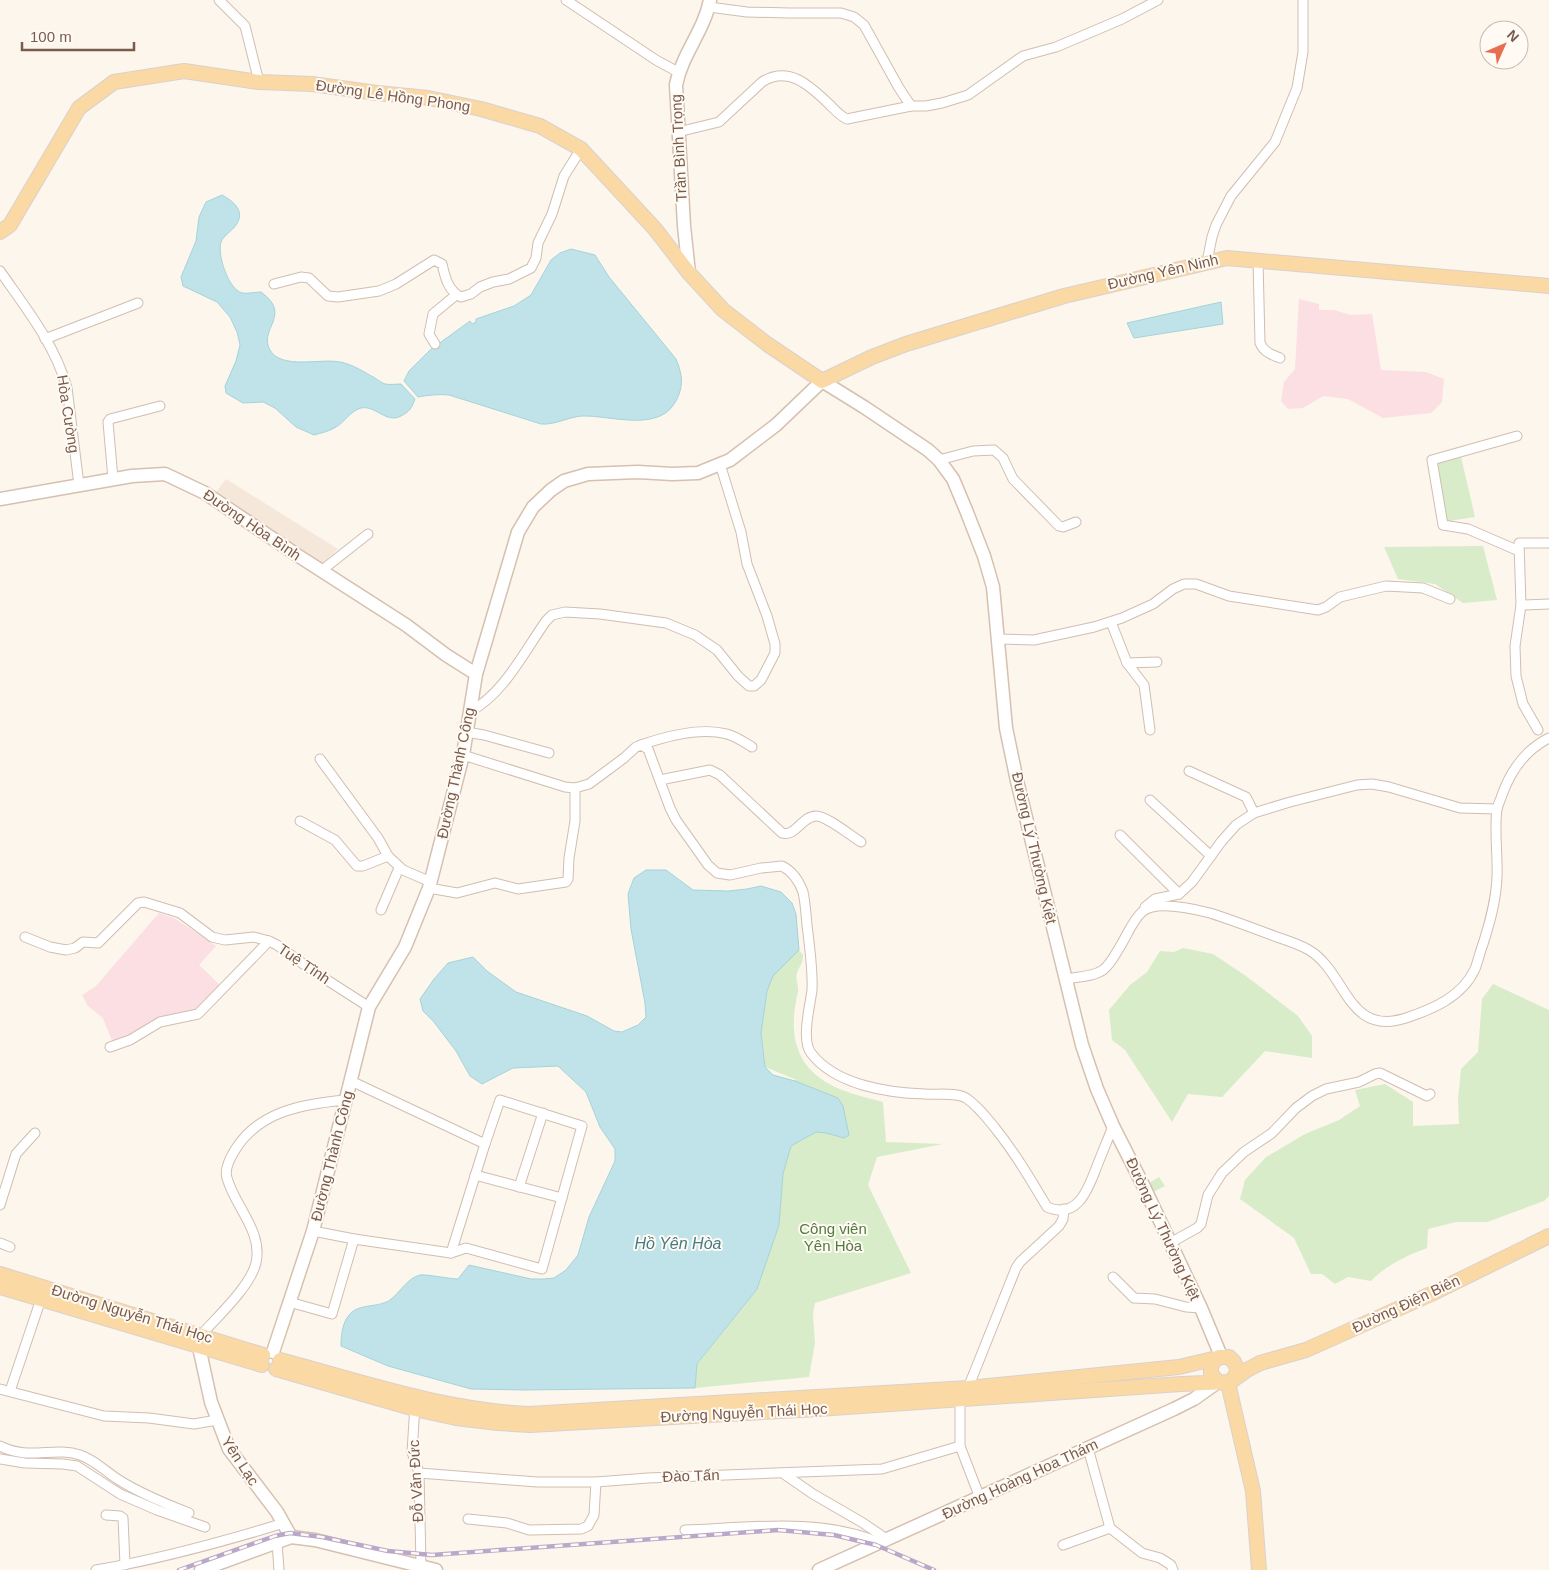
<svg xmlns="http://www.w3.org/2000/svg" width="1549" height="1570" viewBox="0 0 1549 1570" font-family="Helvetica,sans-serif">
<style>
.residential{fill:#f5e8da}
.medical{fill:#fbdfe3}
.green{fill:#d8ecc9}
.water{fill:#bfe3e8;stroke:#a5d3da}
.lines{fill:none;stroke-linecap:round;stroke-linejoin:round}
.street-casing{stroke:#d1beb0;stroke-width:11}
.secondary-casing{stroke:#d6c0b0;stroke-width:15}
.primary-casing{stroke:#dad1cd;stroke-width:16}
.street{stroke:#fff;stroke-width:9}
.secondary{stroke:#fff;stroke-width:12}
.primary{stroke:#fbd9a5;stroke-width:14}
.rail-casing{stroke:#b9a8c9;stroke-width:4.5}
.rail{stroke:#fffaf3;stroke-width:2.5;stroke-dasharray:8;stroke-linecap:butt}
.labels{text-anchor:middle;stroke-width:4;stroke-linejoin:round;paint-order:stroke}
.street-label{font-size:15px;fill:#7a5c4d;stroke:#fffaf3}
.park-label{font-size:15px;fill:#537a41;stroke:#fffaf3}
.water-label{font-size:16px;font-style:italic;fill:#437c86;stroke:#fffaf3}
</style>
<rect width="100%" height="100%" fill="#fdf6ec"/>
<!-- residential -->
<polygon class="residential" points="226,479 338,549 321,565 214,495"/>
<!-- medical -->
<g class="medical">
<polygon points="1299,299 1319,304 1319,310 1334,310 1351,315 1372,314 1381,370 1426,372 1444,379 1442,402 1431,413 1383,418 1348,399 1323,396 1303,408 1288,409 1281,401 1284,382 1295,369"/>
<polygon points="159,913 174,918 216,946 199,965 221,986 197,1012 113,1043 103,1018 88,1006 82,995 96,986"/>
</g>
<!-- green -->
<g class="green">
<polygon points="1461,457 1475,517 1449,521 1447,520 1435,464"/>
<polygon points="1483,546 1497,600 1463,603 1435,584 1398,579 1384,547"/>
<polygon points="1183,948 1213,954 1246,976 1298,1016 1312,1036 1312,1058 1265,1051 1222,1097 1188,1094 1172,1122 1125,1050 1112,1040 1109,1010 1130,985 1147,972 1160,951 1174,952"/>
<path d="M799,950L803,955C803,965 799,966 797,973C795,979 799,986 798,992C787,1037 796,1072 842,1090C855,1095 869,1098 883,1102L886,1142L943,1144L877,1157L868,1185L911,1273L815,1303L813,1314L815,1343L809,1377L695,1388L697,1365L757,1289L779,1225L783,1174L791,1146L816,1132L826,1133L844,1138L794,1080H797L765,1067L761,1033L767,991L773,976Z"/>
<path d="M1493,984L1549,1010V1196L1544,1201L1487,1222H1456L1428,1229L1427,1248C1406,1256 1386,1265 1371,1281L1348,1277L1335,1284L1322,1274H1311L1294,1238L1240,1199L1245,1180L1266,1157L1305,1134L1339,1120L1360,1106L1355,1090L1385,1084L1413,1102V1126L1459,1124L1458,1100L1461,1069L1478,1052L1482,999Z"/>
<polygon points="1159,1177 1165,1186 1153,1192 1149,1183"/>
</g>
<!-- water -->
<g class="water">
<path d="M222,195C233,201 246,211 236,225C232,231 224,235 221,242C217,254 228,289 242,293C247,294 255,292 261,292C293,315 258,329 270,350C281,370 322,358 340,362C352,364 364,372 375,378C378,380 382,383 385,384C390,385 396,384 401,384L415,399C412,408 409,412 401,416C386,424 376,405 361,408C350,411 345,422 336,427C330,431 321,433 314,435L296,427L275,408L263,402L243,403L226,393L225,386L236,361L240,345L237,332L230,317L217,302L183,286L181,277L196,241L199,217L206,202Z"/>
<path d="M571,249L595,255L609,277L676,359C682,373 684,385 677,399C661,434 611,415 582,416C568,417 556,425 541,424L449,395C438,394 429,395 418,397L404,381L409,371L430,350L470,321L472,324L476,322V319L514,306L531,295L551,260L560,253Z"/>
<polygon points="1221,302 1223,324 1134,338 1127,323"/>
<path d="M646,870H666L693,890L728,891L747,889L761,886L781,892L792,903L796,914L799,950L773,976L767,991L761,1033L765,1067L773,1075L795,1081L838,1098L843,1106L849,1135L844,1138L826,1133L816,1132L791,1146L783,1174L779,1225L757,1289L697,1364L695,1388L524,1390L471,1389L388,1366L341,1346C341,1330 344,1310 364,1307C372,1305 383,1305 390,1300C400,1293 407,1278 420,1275C426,1274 450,1279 458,1279L469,1265L531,1279H543L554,1278L566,1270L578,1255L589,1217L615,1161V1149L600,1127L586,1092L558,1066L513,1068L482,1084L470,1076L456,1051L434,1022L423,1011L420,999L434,979L448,963L473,957L487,971L516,992L587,1016L614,1031L622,1032L638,1025L646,1017L645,1003L631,929L628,894L634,878Z"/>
</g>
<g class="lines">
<defs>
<g id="street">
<polyline points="219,0 245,26 259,82"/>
<polyline points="566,0 656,60 678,72"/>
<polyline points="709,7 747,12 789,13 841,13 854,17 864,25 899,88 911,106"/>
<path d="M678,132L719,122L762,82C789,65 810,86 829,104C835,110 840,116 847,119L911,106H926L942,103L968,95L1023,56L1056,47L1082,36L1122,19L1158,0"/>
<path d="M1258,260L1260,343C1264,352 1270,354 1280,358"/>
<polyline points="1207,262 1212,237 1216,225 1231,196 1275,142 1297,88 1303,52 1303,0"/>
<path d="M0,271C25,307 55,344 67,388L79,485"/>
<path d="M274,284L301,277L309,278L328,296L338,297L379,291L396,284L434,260L442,264C445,277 448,291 461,297L471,294L480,287L493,282L509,279L531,268L536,258L538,243L552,214L564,176L581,149"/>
<polyline points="45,339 138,303"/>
<polyline points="435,344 429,334 433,314 456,295"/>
<polyline points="1517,436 1432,460 1443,525 1468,529 1519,551"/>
<polyline points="939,460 973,451 994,450 1003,458 1013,479 1059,526 1063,527 1076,522"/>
<polyline points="113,479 108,422 110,419 160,406"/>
<polyline points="321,571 368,534"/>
<polyline points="1521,605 1549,604"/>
<polyline points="1111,622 1127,663 1144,685 1150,730"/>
<polyline points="999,639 1034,640 1094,627 1122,618 1153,604 1173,589 1184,584 1196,584 1229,596 1318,610 1326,607 1340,597 1386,586 1423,588 1450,599"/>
<polyline points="1127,663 1157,662"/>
<path d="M469,712C503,695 524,652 546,621L552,615L565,612L600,614L666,623L695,635L717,650L738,676L749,686H754L761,680L775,653V644L767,616L747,564L741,532L720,464"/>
<polyline points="1538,730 1523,704 1516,676 1515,646 1521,605 1519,543 1549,543"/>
<polyline points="466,732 484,735 549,753"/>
<path d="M641,745C667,736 700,727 727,734C737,737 744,742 752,747"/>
<path d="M463,755L565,787L575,788L589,784L624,758L636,747L641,745L648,749L670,808L676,820L708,865L717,873L730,875L761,868L782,866C792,871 799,881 803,892C806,905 806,920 808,933C810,952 813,971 812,990C810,1006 801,1040 811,1053C835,1085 888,1093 925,1094C937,1095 956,1092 966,1098C978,1106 987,1118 995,1128C1015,1153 1031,1180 1047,1207C1078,1220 1088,1189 1097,1166C1102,1153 1108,1139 1113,1126"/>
<polyline points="320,759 378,838 388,856 403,870 431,882"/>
<polyline points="1189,771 1246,797 1254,813"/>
<path d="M660,780L710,770L720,775L782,833C796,837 802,816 816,816C827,816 851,836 861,842"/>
<polyline points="1150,800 1211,856"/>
<polyline points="300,821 335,840 357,866 363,866 388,856"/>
<polyline points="1120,835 1179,894"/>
<polyline points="429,888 457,893 495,883 518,889 566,882 568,879 569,858 575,821 575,788"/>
<polyline points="1145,907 1155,899 1179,894 1192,882 1221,842 1236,825 1254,813 1290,802 1357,785 1372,784 1389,787 1460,808 1497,809"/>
<polyline points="381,910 399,868"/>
<polyline points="25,937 50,947 66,950 75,948 83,942 98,943 138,903 144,902 180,913 212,937 225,940 254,937 269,941 277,945 313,971 369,1007"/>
<path d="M1065,979C1076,977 1093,977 1103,970C1111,964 1116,953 1121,945C1127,935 1133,920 1142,912C1155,900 1194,909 1210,913C1232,920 1253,928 1274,936C1286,940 1299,944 1309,950C1347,973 1347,1037 1406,1018C1433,1009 1462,997 1475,969C1478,961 1480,952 1483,944C1490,922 1496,901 1497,877C1498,857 1494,829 1497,809C1498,804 1501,799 1502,795C1511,770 1525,750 1549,738"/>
<polyline points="110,1047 130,1040 160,1022 198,1014 269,941"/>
<polyline points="351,1081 485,1144 451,1253"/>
<polyline points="475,1175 562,1198"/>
<polyline points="519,1187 543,1113"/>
<polyline points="0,1205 16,1154 35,1133"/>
<polyline points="313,1231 354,1239"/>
<polyline points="0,1243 10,1247"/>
<polyline points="1170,1243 1197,1228 1201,1224 1208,1195 1222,1173 1244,1152 1272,1133 1296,1108 1312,1096 1326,1089 1359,1082 1375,1074 1380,1073 1427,1096 1430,1094"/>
<polyline points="1113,1277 1134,1298 1155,1299 1186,1307 1201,1308"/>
<polyline points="289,1302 332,1314 354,1239 451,1253 466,1248 542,1269 582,1126 500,1100 485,1144"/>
<path d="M201,1335C217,1317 250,1287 256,1263C263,1231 235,1207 227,1178C224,1169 230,1158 235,1150C259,1111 303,1104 345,1100"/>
<polyline points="968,1388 1016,1268 1020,1262 1059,1226 1063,1219 1064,1209"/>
<polyline points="0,1389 104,1416 149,1418 194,1424 217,1420"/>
<polyline points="10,1391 42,1296"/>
<polyline points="960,1400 960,1446 980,1498"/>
<polyline points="415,1405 412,1452 419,1473 421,1565"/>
<path d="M0,1446C29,1461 54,1446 80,1455C95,1460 106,1472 119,1480C141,1494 166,1504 189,1513"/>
<polyline points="1088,1448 1110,1528 1142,1553 1160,1558 1171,1565 1173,1570"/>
<polyline points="0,1459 25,1463 63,1464 77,1466 120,1494 157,1510 205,1527"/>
<polyline points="419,1473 537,1482 596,1482 648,1478 882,1469 960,1446"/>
<polyline points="784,1474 813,1494 863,1523 888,1540"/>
<polyline points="106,1515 120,1516 123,1518 125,1565"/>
<polyline points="468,1519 507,1523 529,1530 581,1529 588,1526 594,1515 596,1482"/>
<path d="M685,1530C747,1528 822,1517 880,1543"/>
<polyline points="277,1542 279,1570"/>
<polyline points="1063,1545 1110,1528"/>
<path d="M96,1570C160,1559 222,1542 284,1523"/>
</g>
<g id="secondary">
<path d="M689,273L684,226L676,85C682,54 704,31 710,0"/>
<polyline points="0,499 132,476 165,474 205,493 297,555 406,625 446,655 476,674"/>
<polyline points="199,1347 211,1402 229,1449 277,1512 291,1537"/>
<polyline points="273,1352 313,1231 369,1007 405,947 429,888 463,755 476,674 518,532 533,507 551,490 564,481 588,474 638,472 672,474 698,473 730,460 776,425 822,381 864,407 928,450 939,460 953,479 966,510 984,556 993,587 1006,728 1017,781 1082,1045 1097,1089 1113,1126 1145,1189 1201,1308 1221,1356"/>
<polyline points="201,1570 291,1537 315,1540 436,1570"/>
<polyline points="819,1570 1174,1409 1194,1399 1218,1382"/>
</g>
<g id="primary">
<polyline points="0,232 10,225 79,108 114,82 184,71 259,82 312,84 377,93 428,98 481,109 540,126 581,149 655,229 689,273 723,310 767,344 822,381 872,357 906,344 1064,296 1227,258 1549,286"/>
<polyline points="0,1274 263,1355"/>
<polyline points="0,1287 262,1365"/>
<path d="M280,1360C362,1382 443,1410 529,1414L968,1388L1179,1367L1217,1358"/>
<polyline points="276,1369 415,1409 456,1418 498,1423 530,1425 818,1409 1181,1384 1230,1382 1236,1375 1237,1368 1234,1362 1229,1357 1219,1357 1211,1364 1211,1374 1218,1382"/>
<polyline points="1233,1380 1247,1370 1260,1363 1306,1350 1431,1294 1549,1236"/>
<polyline points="1228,1383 1253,1491 1259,1570"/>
</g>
</defs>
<!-- street casing -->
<use href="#street" class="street-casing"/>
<!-- secondary casing -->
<use href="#secondary" class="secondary-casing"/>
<!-- primary casing -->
<use href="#primary" class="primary-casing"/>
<!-- street -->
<use href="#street" class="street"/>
<!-- secondary -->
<use href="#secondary" class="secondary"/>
<!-- primary -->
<use href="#primary" class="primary"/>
<defs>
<polyline id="rail" points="179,1570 275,1536 290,1533 322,1537 388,1551 432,1555 778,1530 834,1535 876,1545 934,1570"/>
</defs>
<!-- rail casing -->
<use href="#rail" class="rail-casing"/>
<!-- rail -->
<use href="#rail" class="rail"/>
</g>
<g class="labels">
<!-- street labels -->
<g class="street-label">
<text transform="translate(393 96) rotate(8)" y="5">Đường Lê Hồng Phong</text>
<text transform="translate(679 148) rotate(-93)" y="5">Trần Bình Trọng</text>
<text transform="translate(1163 272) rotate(-13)" y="5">Đường Yên Ninh</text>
<text transform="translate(68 414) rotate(81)" y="5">Hòa Cường</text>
<text transform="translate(252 525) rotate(34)" y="5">Đường Hòa Bình</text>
<text transform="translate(456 773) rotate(-78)" y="5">Đường Thành Công</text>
<text transform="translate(1034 848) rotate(77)" y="5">Đường Lý Thường Kiệt</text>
<text transform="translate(304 964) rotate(34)" y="5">Tuệ Tĩnh</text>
<text transform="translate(332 1156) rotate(-76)" y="5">Đường Thành Công</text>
<text transform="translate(1163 1229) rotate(65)" y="5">Đường Lý Thường Kiệt</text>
<text transform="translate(1406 1304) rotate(-25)" y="5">Đường Điện Biên</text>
<text transform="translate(132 1314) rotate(17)" y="5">Đường Nguyễn Thái Học</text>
<text transform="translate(744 1413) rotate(-3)" y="5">Đường Nguyễn Thái Học</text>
<text transform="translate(240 1461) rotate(57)" y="5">Yên Lạc</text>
<text transform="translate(691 1476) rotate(-2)" y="5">Đào Tấn</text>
<text transform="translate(1020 1479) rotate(-25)" y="5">Đường Hoàng Hoa Thám</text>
<text transform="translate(416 1481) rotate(-93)" y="5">Đỗ Văn Đức</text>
</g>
<!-- park labels -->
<g class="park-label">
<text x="833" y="1234">Công viên<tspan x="833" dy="17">Yên Hòa</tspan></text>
</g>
<!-- water labels -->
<g class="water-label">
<text x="678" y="1249">Hồ Yên Hòa</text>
</g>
</g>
<!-- north arrow -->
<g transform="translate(1504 45) rotate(45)"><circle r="24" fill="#fffaf3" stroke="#cabbb1"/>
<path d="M0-4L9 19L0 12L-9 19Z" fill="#e76f51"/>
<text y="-8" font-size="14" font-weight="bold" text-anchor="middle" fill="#7a5c4d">N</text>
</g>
<!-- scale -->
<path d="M22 42v8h112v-8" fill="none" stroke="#7a5c4d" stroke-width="2.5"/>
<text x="30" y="42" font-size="15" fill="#7a5c4d" stroke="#fffaf3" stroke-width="4" paint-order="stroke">100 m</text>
</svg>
